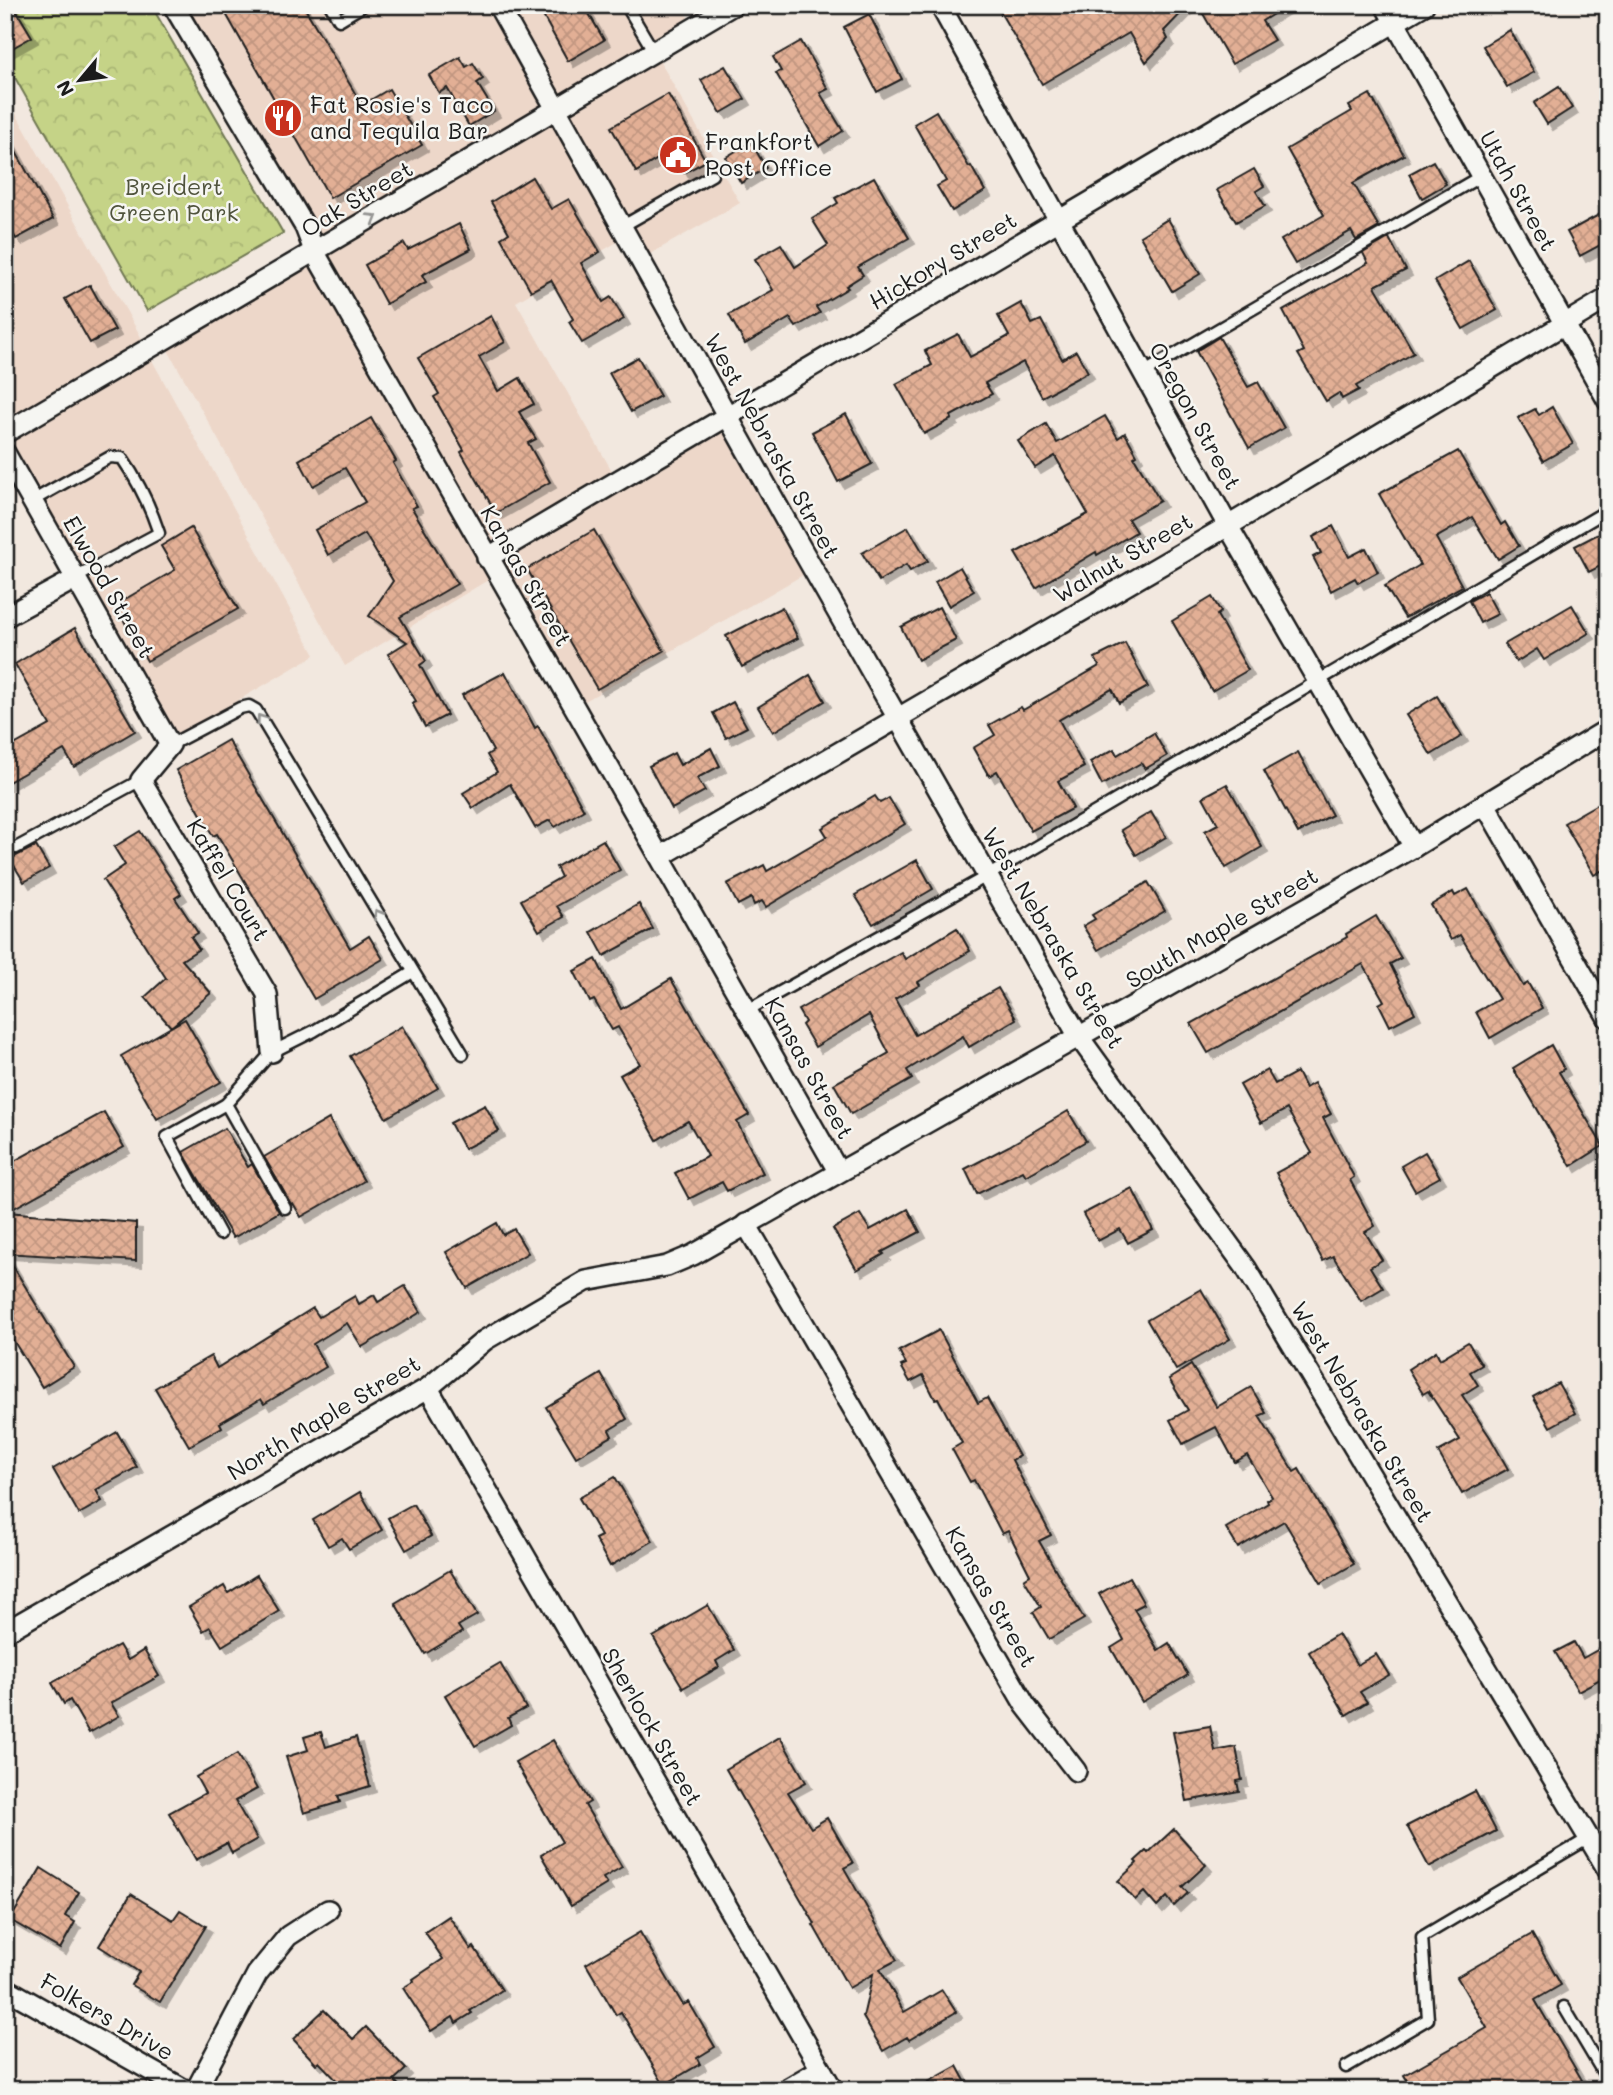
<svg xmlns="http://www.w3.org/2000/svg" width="1613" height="2095" viewBox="0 0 1613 2095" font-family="Mali,sans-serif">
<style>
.built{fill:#edd7c9}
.park{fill:url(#park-crowns);stroke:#707852;stroke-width:2}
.building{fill:url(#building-cross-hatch);stroke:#1c1c1c;stroke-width:2;filter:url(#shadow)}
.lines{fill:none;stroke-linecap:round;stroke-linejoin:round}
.lane-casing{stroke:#1c1c1c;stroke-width:15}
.street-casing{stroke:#1c1c1c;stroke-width:24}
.lane{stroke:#f6f6f2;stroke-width:10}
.street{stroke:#f6f6f2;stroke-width:19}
.oneway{stroke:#949492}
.labels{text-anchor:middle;stroke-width:5;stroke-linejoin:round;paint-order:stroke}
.poi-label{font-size:23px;fill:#1c1c1c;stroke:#f6f6f2;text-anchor:start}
.park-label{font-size:23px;fill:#4f533c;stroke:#f6f6f2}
.street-label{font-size:23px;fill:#1c1c1c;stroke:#f6f6f2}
</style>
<defs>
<pattern id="park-crowns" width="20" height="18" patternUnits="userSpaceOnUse" patternTransform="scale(1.75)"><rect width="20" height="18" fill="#c5d387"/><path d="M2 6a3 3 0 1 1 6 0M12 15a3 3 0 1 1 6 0" fill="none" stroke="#a9b574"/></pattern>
<pattern id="building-cross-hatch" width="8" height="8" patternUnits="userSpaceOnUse" patternTransform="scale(1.75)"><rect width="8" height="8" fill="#e2af95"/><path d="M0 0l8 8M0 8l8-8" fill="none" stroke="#c19680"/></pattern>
<filter id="shadow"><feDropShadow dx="6" dy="6" stdDeviation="0" flood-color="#0004"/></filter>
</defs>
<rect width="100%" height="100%" fill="#f2e8df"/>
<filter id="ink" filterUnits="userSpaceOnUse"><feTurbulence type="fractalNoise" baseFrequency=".0143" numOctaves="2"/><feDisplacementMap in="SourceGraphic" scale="14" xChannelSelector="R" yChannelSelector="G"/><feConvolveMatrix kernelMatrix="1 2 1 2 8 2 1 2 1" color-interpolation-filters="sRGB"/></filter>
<g filter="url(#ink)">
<!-- built -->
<g class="built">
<polygon points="180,5 493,5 550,107 315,246"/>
<polygon points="505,5 681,5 692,25 559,104"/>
<polygon points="657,56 740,203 643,258 562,110"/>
<polygon points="5,94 146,346 5,428"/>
<polygon points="555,113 624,238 516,302 616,478 723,416 808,572 578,705 319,255"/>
<polygon points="313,258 493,577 345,666 164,343"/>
<polygon points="148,353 315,655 171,740 5,446 5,436"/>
</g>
<!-- park -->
<polygon class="park" points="5,5 151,5 283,233 147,311 5,60"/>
<!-- building -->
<g class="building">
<polygon points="5,5 13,5 32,37 5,52"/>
<polygon points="221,5 303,5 362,105 389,89 422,145 330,198"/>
<polygon points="537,5 584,5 604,40 568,61"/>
<polygon points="996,5 1189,5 1164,31 1168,39 1146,62 1129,33 1042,84"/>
<polygon points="1198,5 1288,5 1262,21 1274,40 1232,64"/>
<polygon points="869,14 902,79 877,92 844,27"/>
<polygon points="1510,30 1534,72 1507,87 1483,46"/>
<polygon points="801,41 828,89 820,93 843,131 819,146 776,73 781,71 773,57"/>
<polygon points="460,57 466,67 473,63 483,79 477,83 494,111 469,126 447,88 439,93 429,75"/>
<polygon points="725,66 745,99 721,113 701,80"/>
<polygon points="1559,87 1572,108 1547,124 1534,103"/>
<polygon points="668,94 706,161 684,173 671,151 636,172 611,127"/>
<polygon points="1370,94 1404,155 1353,183 1379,227 1356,240 1351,231 1295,264 1281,240 1324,215 1287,149 1352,111 1349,106"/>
<polygon points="936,111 969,167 971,166 985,191 952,211 937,186 946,181 914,124"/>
<polygon points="5,132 53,219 16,239 5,221"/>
<polygon points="751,142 766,168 741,183 726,157"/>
<polygon points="1433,161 1446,184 1422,198 1409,174"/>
<polygon points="1254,169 1264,186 1256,191 1265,206 1236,222 1217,190"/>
<polygon points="532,177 551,209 569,199 600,252 581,263 603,302 611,297 624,319 582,343 569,322 573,319 551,280 531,291 501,238 509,233 491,202"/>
<polygon points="874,177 909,238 858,267 863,275 846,286 848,288 816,307 820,313 796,327 790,318 745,344 729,315 773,290 755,259 781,244 795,267 828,245 812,219 838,203 835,198"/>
<polygon points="1608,210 1608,241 1580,256 1567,232"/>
<polygon points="1168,219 1200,274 1172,291 1140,236"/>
<polygon points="459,224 471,249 422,275 426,282 386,304 365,265 404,243 408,250"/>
<polygon points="1389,238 1406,270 1375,286 1414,353 1356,386 1359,390 1342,399 1339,393 1326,401 1298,354 1304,351 1283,311 1368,263 1363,253"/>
<polygon points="1469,261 1497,310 1463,329 1435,281"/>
<polygon points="90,285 115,330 90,343 65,299"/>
<polygon points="1021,303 1032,324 1041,320 1062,359 1076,351 1088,372 1042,397 1023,362 985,383 992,394 951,416 952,419 924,434 896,384 932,365 925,351 958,334 970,357 1009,336 998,316"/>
<polygon points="491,316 505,342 479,357 498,391 520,378 534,404 519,412 536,439 528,443 550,482 496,513 461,452 464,450 434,397 439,394 418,358"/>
<polygon points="1219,337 1248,387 1258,382 1284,428 1249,448 1196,351"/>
<polygon points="638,357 660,396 631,412 609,373"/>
<polygon points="1552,407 1573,444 1543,461 1518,418 1535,409 1539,415"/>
<polygon points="846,414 872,464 838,482 812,432"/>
<polygon points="1105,416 1118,438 1125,433 1137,455 1134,457 1160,501 1128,519 1136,532 1097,555 1096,552 1036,588 1015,553 1088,514 1055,456 1035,468 1018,441 1046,424 1057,443"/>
<polygon points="371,418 396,461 393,463 417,506 412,508 457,584 400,617 426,661 420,665 447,715 425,727 412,703 416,701 388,654 407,642 369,616 393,581 365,534 328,555 315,530 365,502 345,468 313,486 299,460"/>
<polygon points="1458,451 1501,525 1505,522 1519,546 1498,559 1472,517 1436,538 1462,586 1405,618 1385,586 1420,565 1379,494"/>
<polygon points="1333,526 1349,557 1366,548 1378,572 1358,583 1355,578 1331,591 1313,557 1321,553 1313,537"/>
<polygon points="908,527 928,561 910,571 906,565 879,581 862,553"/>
<polygon points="191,528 238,609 147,661 115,605 175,570 161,546"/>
<polygon points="594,530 664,651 597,689 527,569"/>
<polygon points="1602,532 1608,542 1608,562 1589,572 1575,546"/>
<polygon points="960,567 974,591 949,606 935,582"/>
<polygon points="1486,592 1498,614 1480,623 1469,601"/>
<polygon points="1212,597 1221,612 1217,615 1248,670 1212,691 1172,621"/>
<polygon points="1572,605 1589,633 1544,660 1537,649 1516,662 1505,644"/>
<polygon points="782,607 798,638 742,667 726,636"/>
<polygon points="939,607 956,640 918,660 901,627"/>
<polygon points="75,628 135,731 74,767 64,750 5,784 5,750 50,725 15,664"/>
<polygon points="1125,643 1148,687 1119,703 1112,689 1059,720 1084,767 1058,781 1073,808 1031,831 997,771 989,776 973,748 995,735 989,725 1021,707 1023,710 1099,666 1095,658"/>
<polygon points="505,672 535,728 538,726 584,810 555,827 550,820 535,828 510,784 473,808 463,793 497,772 487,755 493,751 462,695"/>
<polygon points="810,675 825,701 773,732 758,707"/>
<polygon points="1437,696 1462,736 1431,755 1406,715"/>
<polygon points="733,702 747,727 726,738 713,713"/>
<polygon points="1154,733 1167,756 1145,769 1141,763 1102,785 1090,762 1114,749 1117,755"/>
<polygon points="228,740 350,948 369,936 383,959 314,999 217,834 213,836 176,770"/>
<polygon points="711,748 720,766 697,778 705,791 672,809 649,766 674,753 680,765"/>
<polygon points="1298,752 1332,815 1298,833 1264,771"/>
<polygon points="1227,784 1262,847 1226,868 1205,831 1218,824 1203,797"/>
<polygon points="875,796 880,803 889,798 905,824 766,907 762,901 754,905 751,898 738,905 727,884 764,865 767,871 827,836 822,828"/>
<polygon points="1599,803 1608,818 1608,867 1594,875 1564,823"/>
<polygon points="1151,812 1166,837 1136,855 1121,830"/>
<polygon points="140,831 181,894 175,898 198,933 191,937 199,949 182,960 211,993 171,1027 145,997 166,978 103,880 125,865 114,847"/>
<polygon points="603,840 620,870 557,906 564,917 539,931 521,900 561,877 556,867"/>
<polygon points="36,846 49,868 24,882 10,859"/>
<polygon points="917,860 933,889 873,924 855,895"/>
<polygon points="1148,882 1165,911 1098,950 1083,926 1095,919 1092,915"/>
<polygon points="1468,889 1523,986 1528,983 1542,1008 1490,1038 1476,1012 1499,999 1460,935 1451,940 1431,905 1453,892 1455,896"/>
<polygon points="639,904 653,929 604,956 591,932"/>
<polygon points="1376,916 1401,958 1390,964 1415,1013 1390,1026 1379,1004 1384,1001 1363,964 1208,1053 1191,1024 1347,937 1346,934"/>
<polygon points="957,928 970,951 918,982 920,985 895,999 915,1035 998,988 1016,1019 969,1047 963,1036 907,1070 912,1079 851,1114 834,1084 889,1053 869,1015 815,1047 802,1025 805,1022 798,1010 901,952 905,959"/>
<polygon points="596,959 621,1009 671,979 749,1115 737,1122 763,1173 727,1191 722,1182 689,1199 675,1173 708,1156 688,1121 657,1140 620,1075 640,1064 618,1027 612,1030 594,1000 590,1002 574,971"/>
<polygon points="185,1019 221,1082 157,1119 121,1056"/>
<polygon points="402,1026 438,1088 386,1118 350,1056"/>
<polygon points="1551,1045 1564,1069 1559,1072 1603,1146 1571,1166 1513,1068"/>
<polygon points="1267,1070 1275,1084 1297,1072 1305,1088 1314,1083 1331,1114 1323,1118 1354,1177 1350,1180 1375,1226 1365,1232 1382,1260 1370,1267 1383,1288 1361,1301 1333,1256 1323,1261 1276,1173 1312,1153 1287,1109 1261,1123 1240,1085"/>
<polygon points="485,1105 499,1131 464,1149 450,1123"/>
<polygon points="1068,1111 1086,1141 1026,1176 1023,1171 977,1194 965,1169 1009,1146"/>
<polygon points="104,1112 124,1147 7,1212 136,1223 136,1261 5,1253 74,1367 42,1387 5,1327 5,1166"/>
<polygon points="329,1119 364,1181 301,1217 293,1203 291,1204 264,1157"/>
<polygon points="225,1128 248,1167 252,1164 279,1212 233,1238 183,1152"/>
<polygon points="1425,1152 1440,1177 1415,1191 1401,1166"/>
<polygon points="1132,1188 1153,1230 1128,1243 1120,1229 1098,1241 1083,1214"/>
<polygon points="908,1209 920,1232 882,1252 884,1254 857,1270 833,1229 860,1214 870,1230"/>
<polygon points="497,1223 503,1235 514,1229 528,1253 467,1288 446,1252"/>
<polygon points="405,1286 421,1312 362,1347 347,1323 313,1344 326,1367 264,1404 261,1399 220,1423 222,1427 189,1446 155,1388 211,1356 217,1368 313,1308 319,1317 355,1296 359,1304 374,1295 378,1302"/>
<polygon points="1201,1289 1230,1339 1176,1370 1147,1320"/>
<polygon points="939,1330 978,1403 987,1398 1019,1456 1012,1460 1051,1535 1039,1541 1084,1619 1049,1639 1033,1612 1041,1607 1024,1579 1030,1575 1008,1531 1002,1534 974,1480 970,1482 952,1449 962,1443 938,1398 935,1399 923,1375 910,1382 901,1366 906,1364 899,1351"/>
<polygon points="1468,1342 1482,1365 1470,1372 1478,1385 1462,1395 1490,1437 1508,1469 1462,1494 1438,1452 1460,1440 1428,1391 1423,1394 1408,1369 1436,1351 1440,1359"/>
<polygon points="1191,1365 1217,1407 1251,1387 1266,1413 1259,1416 1294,1472 1299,1469 1354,1564 1321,1583 1284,1521 1238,1548 1226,1528 1268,1503 1267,1500 1272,1497 1247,1455 1235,1462 1216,1427 1183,1444 1170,1420 1188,1410 1169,1379"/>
<polygon points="601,1374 627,1419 609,1430 612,1436 576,1457 546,1407"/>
<polygon points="1558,1383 1575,1413 1550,1427 1533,1397"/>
<polygon points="117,1432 137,1467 96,1490 102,1501 79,1514 53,1469"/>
<polygon points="615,1477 653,1541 610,1566 595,1539 601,1536 579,1498"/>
<polygon points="360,1492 382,1530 349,1549 342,1538 328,1546 313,1520"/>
<polygon points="413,1504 431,1536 406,1550 388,1518"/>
<polygon points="450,1570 477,1615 458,1626 462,1632 425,1654 395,1603"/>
<polygon points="257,1575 279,1611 222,1646 210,1627 203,1631 189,1607 224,1586 228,1593"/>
<polygon points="1129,1577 1144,1604 1134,1609 1158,1650 1169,1643 1188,1675 1142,1702 1111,1648 1124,1640 1099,1594"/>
<polygon points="708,1605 734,1650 716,1661 719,1667 683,1688 653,1637"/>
<polygon points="1338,1634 1357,1665 1376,1654 1389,1675 1360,1692 1367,1702 1346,1715 1309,1652"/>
<polygon points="1574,1642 1583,1658 1608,1644 1608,1675 1578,1691 1555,1652"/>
<polygon points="119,1645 128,1660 144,1650 159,1676 111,1703 119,1716 89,1733 70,1700 64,1704 52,1683"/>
<polygon points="500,1663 526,1708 508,1718 511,1725 475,1746 445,1695"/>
<polygon points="1210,1726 1215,1751 1236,1747 1242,1780 1237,1781 1239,1791 1187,1801 1173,1732"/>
<polygon points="321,1732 326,1747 356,1737 370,1786 338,1796 340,1802 304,1813 286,1757 308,1750 304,1737"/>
<polygon points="780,1737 806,1782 788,1792 811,1828 827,1818 853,1863 844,1868 897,1960 880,1969 904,2012 942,1990 956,2012 909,2040 907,2037 883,2051 863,2017 873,1974 849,1988 813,1925 815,1924 726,1769"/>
<polygon points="553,1740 590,1802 585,1805 622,1867 603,1878 607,1884 571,1906 541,1855 562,1842 515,1762"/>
<polygon points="237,1754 257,1789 235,1801 257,1839 232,1853 227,1843 196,1860 169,1813 205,1793 196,1777"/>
<polygon points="1475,1791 1496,1831 1429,1867 1407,1826"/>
<polygon points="1174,1829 1206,1865 1182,1887 1188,1893 1174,1906 1167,1897 1157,1907 1144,1892 1135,1900 1118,1881 1137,1863 1135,1861 1146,1851 1148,1853"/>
<polygon points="41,1868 79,1892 65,1916 75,1922 60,1949 10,1920"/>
<polygon points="131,1894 173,1920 180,1910 206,1926 160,2002 131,1985 139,1972 99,1946"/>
<polygon points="449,1916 471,1949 474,1947 502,1990 470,2011 472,2013 456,2023 453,2017 431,2031 403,1988 414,1981 413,1979 443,1959 425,1932"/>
<polygon points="640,1932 683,2005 689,2002 715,2047 697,2058 700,2064 664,2085 621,2012 616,2015 586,1964"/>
<polygon points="1532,1934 1561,1985 1535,2000 1582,2080 1564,2090 1413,2090 1404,2075 1487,2028 1457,1977"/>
<polygon points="324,2010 353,2039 366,2027 406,2069 394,2080 403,2090 346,2090 319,2062 316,2064 293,2039"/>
<polygon points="957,2066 970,2090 914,2090"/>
</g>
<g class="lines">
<defs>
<g id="lane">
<polyline points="330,5 339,20 364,5"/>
<polyline points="626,5 654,52"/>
<polyline points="621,227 712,175"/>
<polyline points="1143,373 1481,176"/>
<path d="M32,501L110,457L122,458C138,481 150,506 159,533L75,578"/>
<polyline points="170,745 240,708 249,706 256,710 463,1054"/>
<polyline points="16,848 141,780"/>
<polyline points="748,1010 987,876 1608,510"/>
<polyline points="226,1104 285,1208"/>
<polyline points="220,1234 167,1137 226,1104 272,1052 314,1031 413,972"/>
<polyline points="1564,2007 1608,2081"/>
<polyline points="1346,2067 1428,2019 1422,1937 1589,1838"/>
</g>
<g id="street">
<path d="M173,5L305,227L315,253C488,559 666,864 838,1171"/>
<polyline points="498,5 801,548 1079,1037 1246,1268 1608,1870"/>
<polyline points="940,5 1228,526 1414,847"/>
<polyline points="1385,5 1608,401"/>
<polyline points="5,433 733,5"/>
<polyline points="5,453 170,745 141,780 267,994 272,1052"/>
<polyline points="487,558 1424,5"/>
<polyline points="5,617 75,579"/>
<polyline points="1485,804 1608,1018"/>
<polyline points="661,856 1228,526 1608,298"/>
<polyline points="746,1224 1025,1705 1076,1771"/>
<polyline points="428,1388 833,2090"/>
<polyline points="5,1632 428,1388 485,1340 586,1281 667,1266 693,1255 1414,847 1608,729"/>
<polyline points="5,1988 185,2090"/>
<polyline points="196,2090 257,1974 288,1936 328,1910"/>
<polyline points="785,2090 821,2069"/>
</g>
</defs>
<!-- lane casing -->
<use href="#lane" class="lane-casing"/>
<!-- street casing -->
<use href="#street" class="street-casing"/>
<!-- lane -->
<use href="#lane" class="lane"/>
<!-- street -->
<use href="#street" class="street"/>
</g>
<!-- one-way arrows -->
<defs><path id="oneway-chevron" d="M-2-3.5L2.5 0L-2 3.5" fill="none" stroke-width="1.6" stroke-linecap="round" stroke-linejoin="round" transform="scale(1.75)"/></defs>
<g class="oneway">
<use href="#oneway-chevron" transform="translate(373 218) rotate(-31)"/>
<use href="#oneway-chevron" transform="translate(261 719) rotate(-126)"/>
<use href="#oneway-chevron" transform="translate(378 914) rotate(-121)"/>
</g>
</g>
<!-- icons -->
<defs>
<symbol id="restaurant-disc" viewBox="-11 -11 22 22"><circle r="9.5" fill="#c8321e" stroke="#f6f6f2"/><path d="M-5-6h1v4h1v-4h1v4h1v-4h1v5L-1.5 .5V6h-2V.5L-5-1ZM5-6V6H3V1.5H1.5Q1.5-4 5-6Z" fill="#fff"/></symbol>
<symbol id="civic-disc" viewBox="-11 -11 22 22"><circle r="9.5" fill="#c8321e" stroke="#f6f6f2"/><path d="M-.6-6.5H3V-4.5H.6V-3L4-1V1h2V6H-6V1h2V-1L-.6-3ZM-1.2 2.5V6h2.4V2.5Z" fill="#fff"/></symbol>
</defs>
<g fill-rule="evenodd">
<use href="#restaurant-disc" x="261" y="96" width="44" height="44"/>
<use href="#civic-disc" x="656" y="133" width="44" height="44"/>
</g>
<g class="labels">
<!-- poi labels -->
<g class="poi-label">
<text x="310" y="113">Fat Rosie's Taco<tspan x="310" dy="26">and Tequila Bar</tspan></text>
<text x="705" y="150">Frankfort<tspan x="705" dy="26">Post Office</tspan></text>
</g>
<!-- park labels -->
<g class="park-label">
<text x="174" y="195">Breidert<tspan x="174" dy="26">Green Park</tspan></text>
</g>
<!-- street labels -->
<g class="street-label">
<text transform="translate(1518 191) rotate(61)" y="8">Utah Street</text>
<text transform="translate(357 199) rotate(-31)" y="8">Oak Street</text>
<text transform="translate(943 261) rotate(-31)" y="8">Hickory Street</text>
<text transform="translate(1195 416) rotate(61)" y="8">Oregon Street</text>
<text transform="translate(772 446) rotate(61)" y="8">West Nebraska Street</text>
<text transform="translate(1123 558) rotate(-30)" y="8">Walnut Street</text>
<text transform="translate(526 576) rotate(60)" y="8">Kansas Street</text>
<text transform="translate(109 587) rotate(60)" y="8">Elwood Street</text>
<text transform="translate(228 880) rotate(59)" y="8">Kaffel Court</text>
<text transform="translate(1222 928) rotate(-30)" y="8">South Maple Street</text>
<text transform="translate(1053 938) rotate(59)" y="8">West Nebraska Street</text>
<text transform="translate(809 1068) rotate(61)" y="8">Kansas Street</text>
<text transform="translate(1362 1412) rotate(59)" y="8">West Nebraska Street</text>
<text transform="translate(324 1418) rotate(-31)" y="8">North Maple Street</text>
<text transform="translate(991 1597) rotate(60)" y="8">Kansas Street</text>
<text transform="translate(652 1727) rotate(60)" y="8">Sherlock Street</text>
<text transform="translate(107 2017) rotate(30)" y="8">Folkers Drive</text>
</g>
</g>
<!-- margin -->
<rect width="1613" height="2095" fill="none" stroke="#f6f6f2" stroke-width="28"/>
<rect x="14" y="14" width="1585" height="2067" fill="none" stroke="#1c1c1c" stroke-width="2.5" filter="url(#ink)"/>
<!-- north arrow -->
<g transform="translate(80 80) rotate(241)" stroke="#f6f6f2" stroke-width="5" paint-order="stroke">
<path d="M0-5L12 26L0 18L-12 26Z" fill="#1c1c1c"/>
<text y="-10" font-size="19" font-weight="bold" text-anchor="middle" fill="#1c1c1c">N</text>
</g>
</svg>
